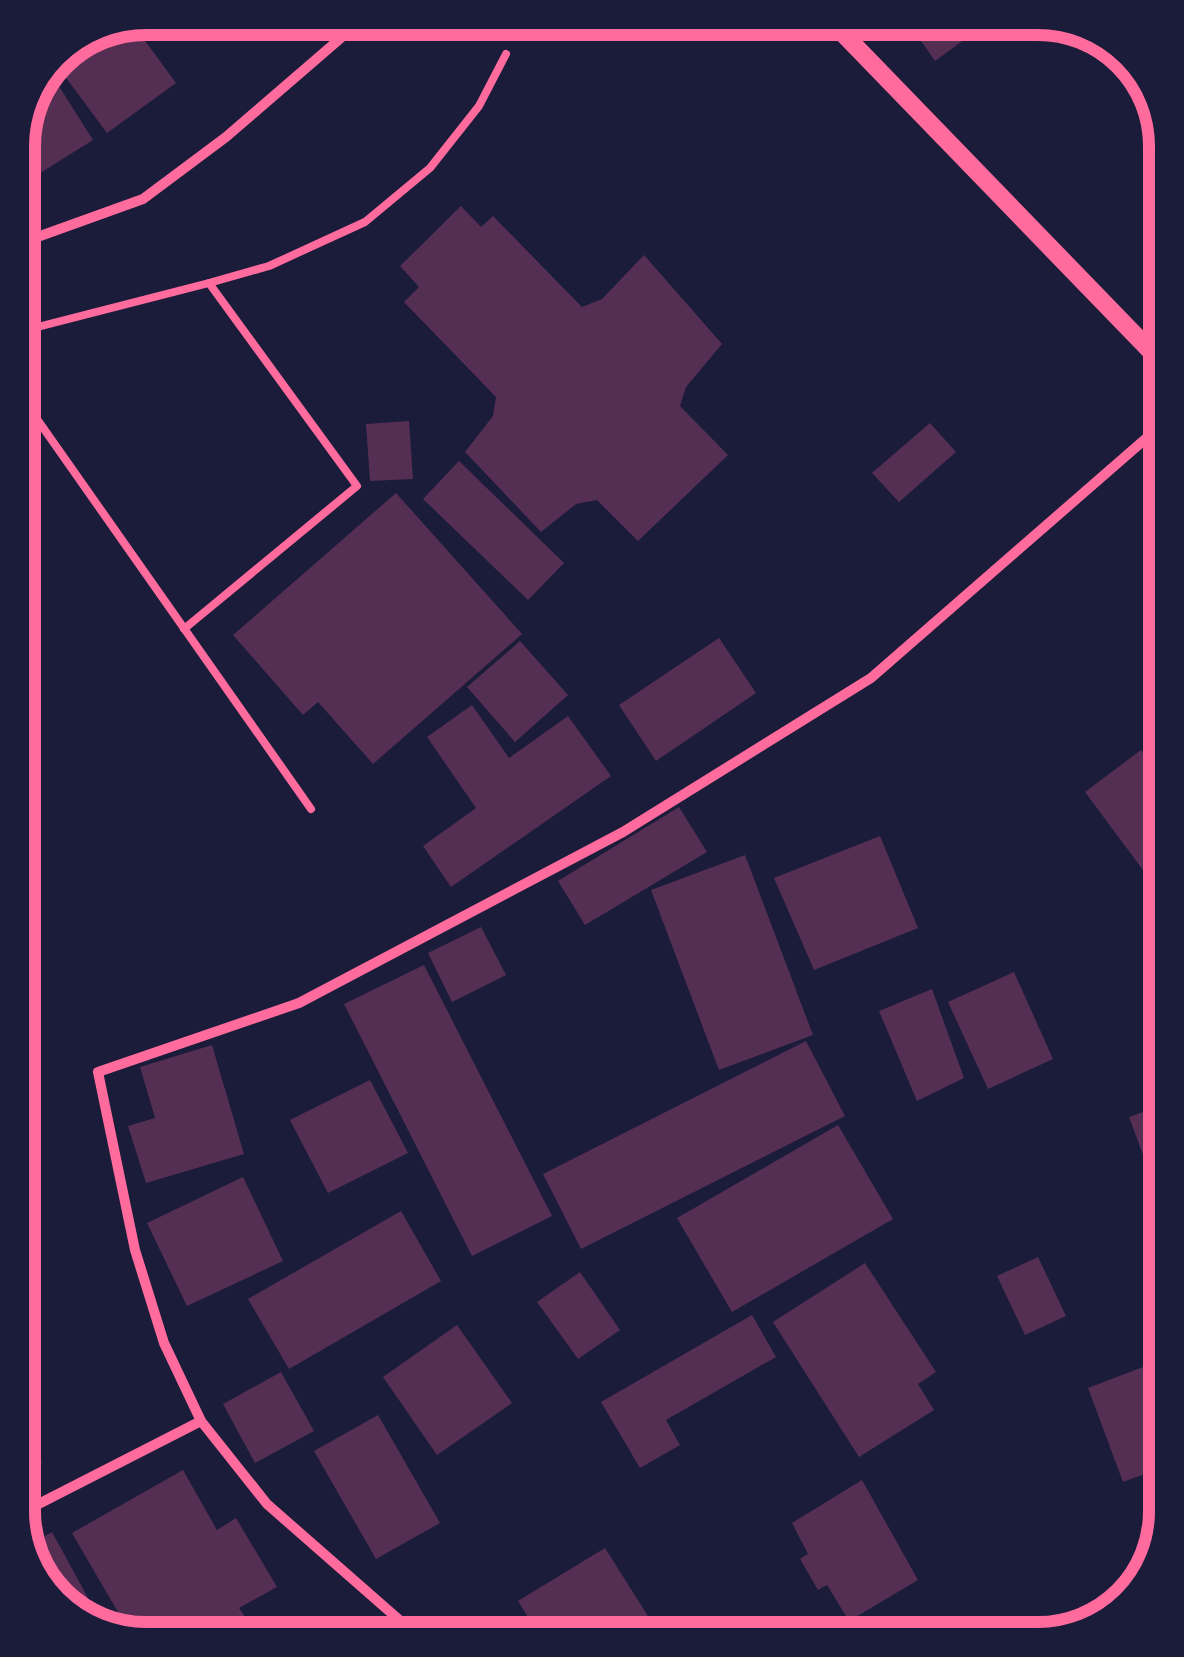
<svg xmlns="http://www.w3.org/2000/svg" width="1184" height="1657" viewBox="0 0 1184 1657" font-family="'Fira Sans Condensed',sans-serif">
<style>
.building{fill:#542f53}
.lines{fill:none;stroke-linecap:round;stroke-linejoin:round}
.service{stroke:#ff6b9d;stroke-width:8}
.minor{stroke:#ff6b9d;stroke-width:10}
.tertiary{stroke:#ff6b9d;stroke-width:18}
.rim{fill:none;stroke:#ff6b9d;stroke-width:12}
</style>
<rect width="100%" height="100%" fill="#1b1b3a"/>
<!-- building -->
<g class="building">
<polygon points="242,18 287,18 258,39"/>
<polygon points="935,18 994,18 935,61 915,32"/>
<polygon points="132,23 176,83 107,133 55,63 61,50"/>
<polygon points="50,72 93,140 29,180 18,162 18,137"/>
<polygon points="461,206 481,227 493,216 582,307 602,299 644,255 722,344 686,387 680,406 728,455 638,541 597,500 576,504 541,532 465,452 493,416 496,397 404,302 419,287 400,266"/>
<polygon points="409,421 413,479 370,481 366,424"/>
<polygon points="930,423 956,452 899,502 872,473"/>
<polygon points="459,461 564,563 528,600 423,499"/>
<polygon points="396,493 522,634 373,764 318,702 303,715 233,635"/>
<polygon points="719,638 756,693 656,761 619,705"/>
<polygon points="520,641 568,695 515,742 467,687"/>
<polygon points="472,705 509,758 568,716 611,776 451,887 423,846 476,808 427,737"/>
<polygon points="1141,750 1166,784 1166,901 1085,792"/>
<polygon points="679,807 707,852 585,925 558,881"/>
<polygon points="880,836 918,928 814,970 774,878"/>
<polygon points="745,855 813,1035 719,1070 651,890"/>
<polygon points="481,927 506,975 452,1002 428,953"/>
<polygon points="424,965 552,1216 472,1256 344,1004"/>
<polygon points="1014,972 1053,1059 988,1089 948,1002"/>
<polygon points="932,989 964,1078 917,1101 879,1011"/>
<polygon points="806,1041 845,1116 581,1249 543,1174"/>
<polygon points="212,1045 244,1154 146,1183 128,1126 155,1118 140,1067"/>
<polygon points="370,1080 408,1153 328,1193 290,1120"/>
<polygon points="1166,1104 1166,1192 1158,1195 1129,1117"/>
<polygon points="838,1125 893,1219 732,1312 677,1218"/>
<polygon points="243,1177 283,1261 187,1306 147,1223"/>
<polygon points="401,1211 441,1281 289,1369 248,1299"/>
<polygon points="1038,1257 1066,1316 1025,1335 997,1276"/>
<polygon points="865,1263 936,1372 918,1384 934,1410 859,1457 773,1322"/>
<polygon points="580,1272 620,1330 578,1359 537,1302"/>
<polygon points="752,1315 776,1357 666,1420 680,1445 640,1468 601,1402"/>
<polygon points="457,1325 512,1403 437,1455 383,1377"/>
<polygon points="1151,1364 1166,1404 1166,1466 1123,1482 1088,1388"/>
<polygon points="281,1372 314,1431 255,1463 223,1404"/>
<polygon points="378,1415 440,1523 376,1559 314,1451"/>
<polygon points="18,1418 42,1463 18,1477"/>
<polygon points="183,1470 217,1530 236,1518 277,1587 239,1608 245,1617 206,1639 139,1639 133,1638 72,1533"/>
<polygon points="862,1480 918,1580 849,1621 827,1585 818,1590 800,1559 808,1554 792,1523"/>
<polygon points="52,1532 105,1629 81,1622 35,1576 27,1546"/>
<polygon points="605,1548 655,1627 635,1639 542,1639 518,1601"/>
</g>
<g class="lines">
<!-- service -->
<g class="service">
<polyline points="209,283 269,266 365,222 430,168 479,106 506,54"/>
<polyline points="18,332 209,283 357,486 184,629"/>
<polyline points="18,392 311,809"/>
</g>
<!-- minor -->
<g class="minor">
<polyline points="18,244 143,199 226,137 364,18"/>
<polyline points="19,1514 201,1421"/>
<polyline points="421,1639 267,1504 201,1421 164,1343 135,1250 98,1072 299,1003 623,832 871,678 1166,421"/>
</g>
<!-- tertiary -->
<polyline class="tertiary" points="828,18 1166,367"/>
</g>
<!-- crop -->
<path d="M0 0H1184V1657H0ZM146 35H1038A111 111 0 0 1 1149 146V1511A111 111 0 0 1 1038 1622H146A111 111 0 0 1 35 1511V146A111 111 0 0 1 146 35Z" fill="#1b1b3a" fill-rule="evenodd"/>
<path class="rim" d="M146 35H1038A111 111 0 0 1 1149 146V1511A111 111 0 0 1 1038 1622H146A111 111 0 0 1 35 1511V146A111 111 0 0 1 146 35Z"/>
</svg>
